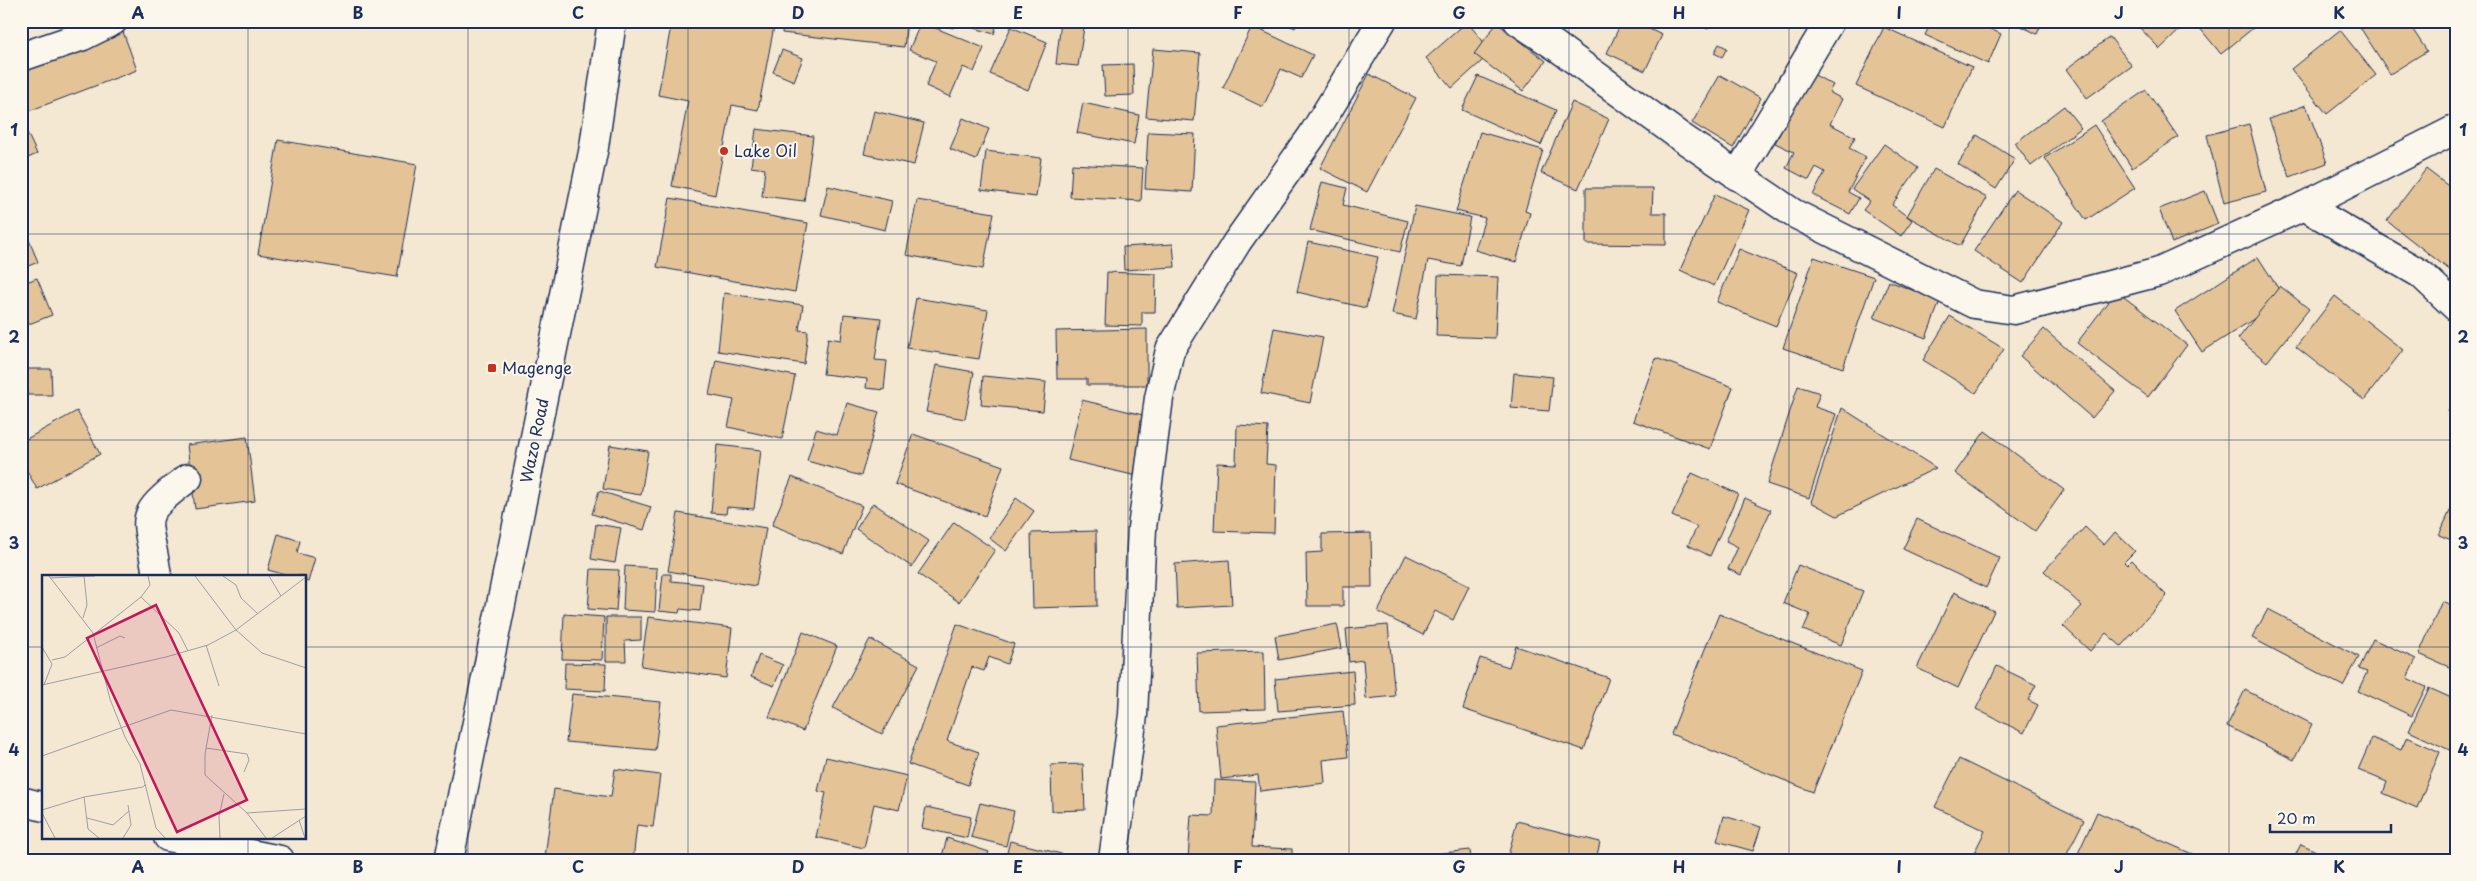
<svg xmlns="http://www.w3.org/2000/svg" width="2477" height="881" viewBox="0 0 2477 881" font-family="'Playpen Sans',sans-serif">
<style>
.building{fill:#e4c497;stroke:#1b2f5e}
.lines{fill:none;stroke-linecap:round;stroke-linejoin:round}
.street-casing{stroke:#1b2f5e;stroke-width:31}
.secondary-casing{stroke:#1b2f5e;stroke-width:31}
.street{stroke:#fbf7ec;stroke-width:28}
.secondary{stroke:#fbf7ec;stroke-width:28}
.grid{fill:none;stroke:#1b2f5e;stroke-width:1;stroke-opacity:0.55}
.poi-dot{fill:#c8321e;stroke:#fbf7ec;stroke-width:2}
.labels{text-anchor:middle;stroke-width:4;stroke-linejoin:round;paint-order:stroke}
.poi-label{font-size:16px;fill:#1b2f5e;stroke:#fbf7ec;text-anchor:start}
.street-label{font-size:16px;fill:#1b2f5e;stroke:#fbf7ec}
.inset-road{fill:none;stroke:#9d9ea4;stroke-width:1}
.view{fill:#c2185b;fill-opacity:0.15;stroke:#c2185b;stroke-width:2.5}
.inset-edge{fill:none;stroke:#1b2f5e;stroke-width:2.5}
.neatline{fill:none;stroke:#1b2f5e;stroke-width:2}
.grid-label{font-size:16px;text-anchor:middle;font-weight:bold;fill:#1b2f5e}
</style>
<rect width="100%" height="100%" fill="#f4e8d2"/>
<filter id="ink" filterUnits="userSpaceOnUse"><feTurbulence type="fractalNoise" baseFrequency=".02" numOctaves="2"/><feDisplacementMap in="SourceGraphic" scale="10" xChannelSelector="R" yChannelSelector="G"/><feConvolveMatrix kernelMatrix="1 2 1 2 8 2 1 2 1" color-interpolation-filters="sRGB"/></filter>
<g filter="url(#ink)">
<!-- building -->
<g class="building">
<polygon points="672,21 775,21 758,110 732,105 715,195 672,186 688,101 658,95"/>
<polygon points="783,21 907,21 904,47 782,33"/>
<polygon points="939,21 998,21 994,34 955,22 953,28 938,23"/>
<polygon points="1061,21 1085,21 1078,66 1056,64"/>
<polygon points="1281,21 1299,21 1295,28"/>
<polygon points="1622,21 1632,21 1662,35 1645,71 1607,53"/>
<polygon points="1692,21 1712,21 1708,29"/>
<polygon points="1932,21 1973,21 2001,34 1988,64 1925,35"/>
<polygon points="2011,21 2043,21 2037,34"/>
<polygon points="2141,21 2189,21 2160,49 2137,25"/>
<polygon points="2194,21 2256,21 2258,24 2221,54"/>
<polygon points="2356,21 2407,21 2427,51 2390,74"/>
<polygon points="921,22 984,48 974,72 963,67 950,97 926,86 936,61 909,50"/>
<polygon points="1467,22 1492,52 1452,88 1426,58"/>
<polygon points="1497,23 1546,61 1523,91 1474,54"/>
<polygon points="1252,26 1313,55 1301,78 1281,69 1263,107 1223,88"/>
<polygon points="1011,27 1047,42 1028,90 990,74"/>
<polygon points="1884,27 1972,67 1945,127 1856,86"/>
<polygon points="122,29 137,70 21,114 21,68"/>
<polygon points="2340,30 2376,75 2327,114 2291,69"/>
<polygon points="2110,37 2132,66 2087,98 2066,69"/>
<polygon points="1719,44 1727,48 1722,57 1714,53"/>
<polygon points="1153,49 1200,53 1194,121 1146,117"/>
<polygon points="782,50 803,58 794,81 773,72"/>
<polygon points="1133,64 1134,95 1105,96 1103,65"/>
<polygon points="1811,73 1833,85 1829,92 1842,99 1830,124 1855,137 1849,148 1866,157 1848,192 1859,198 1850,214 1813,195 1825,172 1816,167 1809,180 1786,168 1794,152 1775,143"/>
<polygon points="1369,74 1416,98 1367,192 1320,168"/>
<polygon points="1720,75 1761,98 1733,148 1692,123"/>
<polygon points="1478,76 1556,110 1541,145 1462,110"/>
<polygon points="2146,90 2178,137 2132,168 2101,121"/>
<polygon points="1572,102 1609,119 1578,189 1541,173"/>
<polygon points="1083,103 1139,115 1134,144 1077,133"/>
<polygon points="2306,105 2327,163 2290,177 2269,119"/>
<polygon points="2064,106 2081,128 2031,166 2015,143"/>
<polygon points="874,111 924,123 914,165 864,154"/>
<polygon points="963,118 989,129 976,160 950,149"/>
<polygon points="2249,124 2266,192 2224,203 2207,135"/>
<polygon points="2094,125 2135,188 2086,220 2045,158"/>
<polygon points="24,126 37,154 21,161 21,127"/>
<polygon points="756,129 813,136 804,201 762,196 765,169 751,167"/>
<polygon points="1148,132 1195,134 1192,192 1145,189"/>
<polygon points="1480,132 1543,150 1525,211 1530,213 1516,262 1475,250 1485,218 1456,211"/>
<polygon points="1977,135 2015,159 1996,189 1958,164"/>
<polygon points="278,140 417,164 397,277 258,254"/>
<polygon points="1884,144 1918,168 1892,205 1912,220 1901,236 1863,210 1870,201 1852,189"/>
<polygon points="986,151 1041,158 1036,197 981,190"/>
<polygon points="1072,164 1143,168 1141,201 1070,197"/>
<polygon points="1934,169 1987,198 1960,246 1907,216"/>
<polygon points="2426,169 2456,192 2456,275 2387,221"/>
<polygon points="1322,182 1347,188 1343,205 1408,221 1400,252 1310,230"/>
<polygon points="828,186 892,201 885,230 821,215"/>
<polygon points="1586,188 1653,188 1652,213 1666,213 1666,245 1586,244"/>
<polygon points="2015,190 2063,222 2023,283 1974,251"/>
<polygon points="2205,191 2218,224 2172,243 2159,209"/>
<polygon points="1715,194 1749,210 1714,286 1680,270"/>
<polygon points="670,198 808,223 795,292 657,267"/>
<polygon points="917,200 994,213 983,269 906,255"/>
<polygon points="1415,206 1470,217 1461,266 1428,260 1416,319 1392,314"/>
<polygon points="29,240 38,262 21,269 21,243"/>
<polygon points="1308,242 1378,257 1366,308 1297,292"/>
<polygon points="1173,244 1175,267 1124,270 1123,247"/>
<polygon points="1739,249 1798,273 1776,326 1717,302"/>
<polygon points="1814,257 1874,277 1843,368 1783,348"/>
<polygon points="2258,257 2285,299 2202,352 2175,311"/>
<polygon points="1107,272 1156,274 1155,312 1142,312 1142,326 1105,325"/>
<polygon points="1438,275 1498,277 1495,338 1436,336"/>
<polygon points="37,278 52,315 21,327 21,284"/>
<polygon points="1889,281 1940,301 1926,338 1874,318"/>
<polygon points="2280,286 2309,309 2267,362 2238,339"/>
<polygon points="2116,291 2187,345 2148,397 2077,343"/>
<polygon points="724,293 803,305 799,330 808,331 804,364 718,351"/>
<polygon points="2335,296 2403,350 2364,400 2296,347"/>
<polygon points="916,298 988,310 979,359 907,348"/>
<polygon points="844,314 881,318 875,360 887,361 884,390 866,388 867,379 823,374 828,338 841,340"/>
<polygon points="1950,316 2004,349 1976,393 1923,360"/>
<polygon points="1274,328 1323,337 1310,403 1261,393"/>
<polygon points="1147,329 1147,385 1087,385 1087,379 1057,379 1056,331"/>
<polygon points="2044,329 2115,391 2092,418 2020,356"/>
<polygon points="1656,358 1733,387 1710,449 1633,421"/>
<polygon points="716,360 795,376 782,439 728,427 734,400 709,395"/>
<polygon points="936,365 974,372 965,419 926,412"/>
<polygon points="26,369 51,369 52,395 27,395"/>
<polygon points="1514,373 1553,377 1549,411 1511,408"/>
<polygon points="983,376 1046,382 1043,411 981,405"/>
<polygon points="1798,386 1820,393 1815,407 1836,414 1809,498 1767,484"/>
<polygon points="2456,394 2456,415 2448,412"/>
<polygon points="1082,400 1151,417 1137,476 1068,460"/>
<polygon points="847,403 879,412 861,476 807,461 816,429 837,435"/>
<polygon points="1842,408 1936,468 1837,516 1811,502"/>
<polygon points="77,411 100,454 37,489 21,460 21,442"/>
<polygon points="1237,425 1268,427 1266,464 1276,465 1274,533 1214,531 1217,463 1236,464"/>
<polygon points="1985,431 2064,490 2035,531 1955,473"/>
<polygon points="913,434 1003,466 985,516 895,484"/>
<polygon points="247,437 255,501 195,509 187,445"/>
<polygon points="610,445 648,451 641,495 603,489"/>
<polygon points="717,445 761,450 754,509 727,507 726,514 711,513"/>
<polygon points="1692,473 1738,494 1710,556 1688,545 1697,527 1672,516"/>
<polygon points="792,477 862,506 843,554 772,525"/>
<polygon points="599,491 651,507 644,530 592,514"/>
<polygon points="1016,498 1034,511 1006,551 989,538"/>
<polygon points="1745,498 1771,510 1741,575 1728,569 1738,547 1726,541"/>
<polygon points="2456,498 2456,542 2439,535"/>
<polygon points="873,503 929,541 912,567 856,529"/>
<polygon points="678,513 766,528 756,586 668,571"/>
<polygon points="1917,519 2000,558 1986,588 1903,549"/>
<polygon points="954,522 995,550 959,602 918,574"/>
<polygon points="596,524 621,528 615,563 591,559"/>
<polygon points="2085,527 2104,545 2115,532 2135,551 2124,562 2127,565 2132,560 2167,596 2121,646 2106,633 2090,651 2063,626 2082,606 2044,571"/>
<polygon points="1096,531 1097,606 1033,608 1031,533"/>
<polygon points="1371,533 1372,587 1343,587 1343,606 1307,606 1306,553 1322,552 1322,534"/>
<polygon points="278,534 300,541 297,553 315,558 308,582 305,581 305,576 290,576 268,570"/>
<polygon points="1406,555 1469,586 1453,620 1435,611 1423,635 1378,612"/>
<polygon points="1229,560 1232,605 1177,608 1175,564"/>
<polygon points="1798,565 1863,591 1841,645 1803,630 1810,614 1783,603"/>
<polygon points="625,566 657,568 655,612 623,610"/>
<polygon points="591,569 619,570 616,611 588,609"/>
<polygon points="663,574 671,574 671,581 703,584 700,611 680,609 679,613 659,611"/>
<polygon points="1954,592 1994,611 1958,688 1917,668"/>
<polygon points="2442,601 2456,607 2456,670 2419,654"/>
<polygon points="2268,609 2359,657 2343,686 2252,638"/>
<polygon points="564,614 604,617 602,660 562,659"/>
<polygon points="1719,614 1862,671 1813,792 1671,734"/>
<polygon points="606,617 641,617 641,640 625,641 626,661 606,661"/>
<polygon points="648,617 732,628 726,678 641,666"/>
<polygon points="957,624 1014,644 1007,664 989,657 984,671 972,667 947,741 979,752 968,785 908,764"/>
<polygon points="1337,624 1342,648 1279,660 1275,636"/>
<polygon points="1388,625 1395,696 1366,699 1363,660 1349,662 1346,629"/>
<polygon points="803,632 837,646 803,731 769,717"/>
<polygon points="870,639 919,665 882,734 833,708"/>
<polygon points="2373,639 2416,659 2407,678 2426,687 2412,716 2358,691 2367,672 2359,669"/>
<polygon points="1516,646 1609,678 1584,750 1463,709 1480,658 1509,667"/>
<polygon points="1264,651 1265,709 1199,711 1197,653"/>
<polygon points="759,655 783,665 774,686 751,677"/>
<polygon points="565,663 606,664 605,691 564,689"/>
<polygon points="1997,666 2036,685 2028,700 2038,705 2024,733 1976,709"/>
<polygon points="1353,671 1355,705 1278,711 1275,679"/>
<polygon points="2429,688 2456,700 2456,753 2409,731"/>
<polygon points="2245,690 2312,724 2294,760 2227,726"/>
<polygon points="572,694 661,702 655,750 566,742"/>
<polygon points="1343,711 1348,757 1323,760 1325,783 1260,791 1258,775 1221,779 1216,725"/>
<polygon points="2407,737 2440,752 2417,808 2383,793 2387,782 2358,770 2372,738 2401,750"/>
<polygon points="826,757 907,776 899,810 874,804 864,848 816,837 826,793 818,791"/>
<polygon points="1959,759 2084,820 2064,860 1977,860 1972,857 1985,831 1935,807"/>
<polygon points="1083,764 1085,810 1052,811 1051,765"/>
<polygon points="615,769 660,775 653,827 637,825 633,860 558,860 545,857 554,789 611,797"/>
<polygon points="1214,780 1255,782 1252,847 1292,849 1292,860 1188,860 1191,815 1213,816"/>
<polygon points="980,803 1014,811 1006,846 971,837"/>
<polygon points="926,807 971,817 967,838 922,828"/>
<polygon points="2097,812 2199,857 2198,860 2075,860"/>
<polygon points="1724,816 1761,827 1753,851 1717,841"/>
<polygon points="1517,821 1600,842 1596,860 1507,860"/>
<polygon points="947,838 989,852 986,860 941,860"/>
<polygon points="1010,841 1081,859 1005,860"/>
<polygon points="2301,844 2327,856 2325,860 2293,860"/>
<polygon points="1470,850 1471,860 1380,860"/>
</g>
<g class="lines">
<defs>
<g id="street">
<polyline points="1518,21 1557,47 1678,135 1793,213 1974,304 2014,310 2159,272 2304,206 2456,129"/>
<polyline points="21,57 83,36 113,21"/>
<polyline points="1737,176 1830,21"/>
<polyline points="2304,206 2421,274 2456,307"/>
<path d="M157,576C149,515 132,520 188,478"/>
<polyline points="21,801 44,807"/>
<polyline points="168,837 280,860"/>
<polyline points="1113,860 1133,715 1142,528 1159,398 1170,350 1237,242 1312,136 1382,21"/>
</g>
<g id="secondary">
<path id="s1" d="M449,860L594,147L612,21"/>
</g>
</defs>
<!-- street casing -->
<use href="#street" class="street-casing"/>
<!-- secondary casing -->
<use href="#secondary" class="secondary-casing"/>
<!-- street -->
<use href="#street" class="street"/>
<!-- secondary -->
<use href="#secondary" class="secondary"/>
</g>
</g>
<!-- grid -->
<path class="grid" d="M248,21V576M468,21V860M688,21V860M908,21V860M1128,21V860M1349,21V860M1569,21V860M1789,21V860M2009,21V860M2229,21V860M21,234H2456M21,440H2456M21,647H44M305,647H2456M248,837V860"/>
<!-- markers -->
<g class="poi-dot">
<circle cx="724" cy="151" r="5"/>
<rect x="487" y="363" width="10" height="10" rx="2.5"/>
</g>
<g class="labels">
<!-- poi labels -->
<g class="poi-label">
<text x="734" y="157">Lake Oil</text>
<text x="502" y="374">Magenge</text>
</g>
<!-- street labels -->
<g class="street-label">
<text dy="6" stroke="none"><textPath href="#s1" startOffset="428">Wazo Road</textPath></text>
</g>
</g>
<!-- overview -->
<g transform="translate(42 575)">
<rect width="264" height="264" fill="#f4e8d2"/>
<path class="inset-road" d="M7,1L51,58L68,124L83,162L98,189L114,253L123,263M153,1L194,55L220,78L264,93M181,1L194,10L199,23L216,39M227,1L239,21M8,3L53,1M99,22L137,58L146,76M41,43L45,30L42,1M164,70L177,111M0,72L10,89L2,110M54,73L78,61L83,63M10,85L23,82L99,22L108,10L106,1M0,110L124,82L166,70L194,55L264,2M170,140L163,179V200L205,238L224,263M164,173L205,179L207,185L202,197M0,181L129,135L264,159M42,222L46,254L57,263M0,235L42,222L101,212L104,209M0,238L13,263M205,238L264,234M45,243L71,250L87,236M257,245L263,263M81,263L89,250L86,230M178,263L177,241L182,219M230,263L264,241"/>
<path class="view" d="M114,30L205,225L135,257L45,63Z"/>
<rect width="264" height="264" class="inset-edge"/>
</g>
<!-- margin -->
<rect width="2477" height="881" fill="none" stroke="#fbf7ec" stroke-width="55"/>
<!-- scale -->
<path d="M2270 824v8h121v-8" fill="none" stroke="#1b2f5e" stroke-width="2.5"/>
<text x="2277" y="824" font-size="15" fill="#1b2f5e" stroke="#fbf7ec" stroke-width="4" paint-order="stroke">20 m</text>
<rect x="28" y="28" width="2422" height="826" class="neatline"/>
<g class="grid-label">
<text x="138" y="19">A</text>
<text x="358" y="19">B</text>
<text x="578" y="19">C</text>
<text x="798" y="19">D</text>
<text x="1018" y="19">E</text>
<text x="1238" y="19">F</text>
<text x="1459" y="19">G</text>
<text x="1679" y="19">H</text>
<text x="1899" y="19">I</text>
<text x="2119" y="19">J</text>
<text x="2339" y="19">K</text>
<text x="14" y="136">1</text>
<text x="2463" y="136">1</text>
<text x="14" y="343">2</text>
<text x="2463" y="343">2</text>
<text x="14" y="549">3</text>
<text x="2463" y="549">3</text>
<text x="14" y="756">4</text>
<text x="2463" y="756">4</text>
<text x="138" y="873">A</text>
<text x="358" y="873">B</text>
<text x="578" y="873">C</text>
<text x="798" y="873">D</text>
<text x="1018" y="873">E</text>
<text x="1238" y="873">F</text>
<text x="1459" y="873">G</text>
<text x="1679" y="873">H</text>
<text x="1899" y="873">I</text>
<text x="2119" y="873">J</text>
<text x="2339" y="873">K</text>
</g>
</svg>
